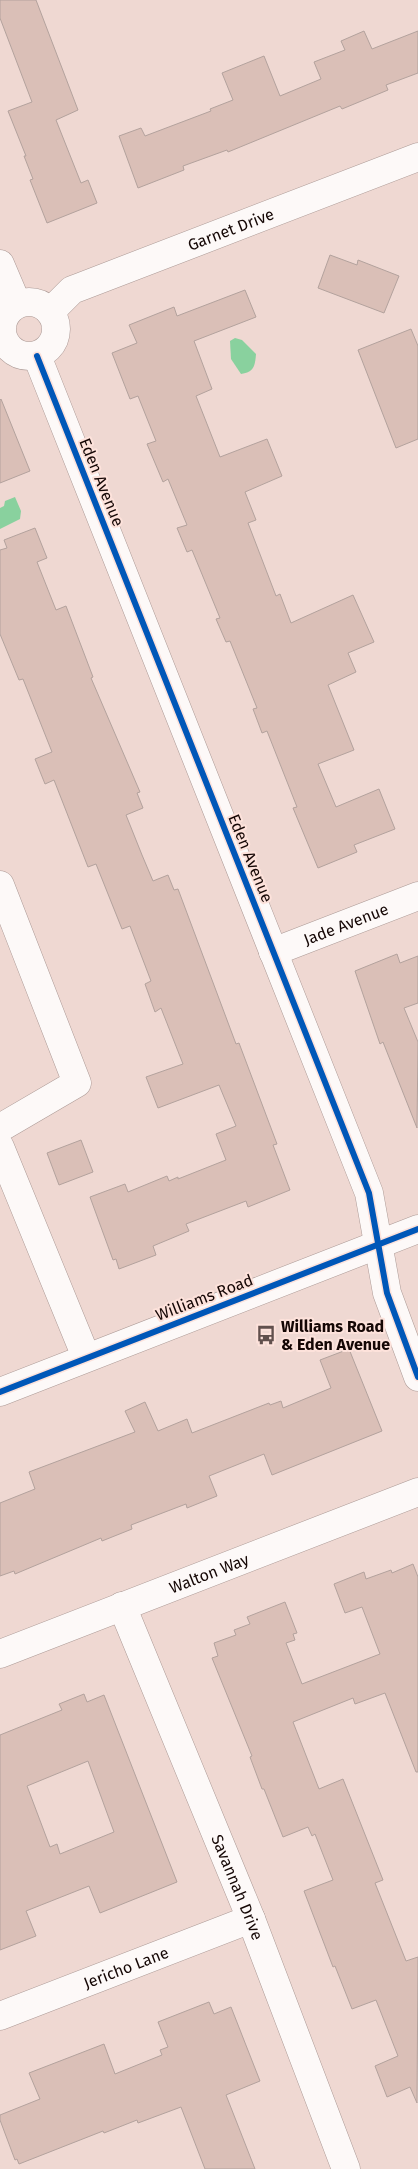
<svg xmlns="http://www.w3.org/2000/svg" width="418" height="2169" viewBox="0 0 418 2169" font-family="'Fira Sans',sans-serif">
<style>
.water{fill:#89d19e}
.building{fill:#dabfb7;stroke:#b3a29d;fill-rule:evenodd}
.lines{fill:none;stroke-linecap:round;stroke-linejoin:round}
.minor-casing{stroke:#ac9a96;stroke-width:29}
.minor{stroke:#fdf9f8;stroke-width:28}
.cycleway-casing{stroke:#fde2db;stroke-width:9}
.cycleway{stroke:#0057b8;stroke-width:6}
.labels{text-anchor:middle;stroke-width:4;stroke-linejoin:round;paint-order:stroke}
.street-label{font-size:16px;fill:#150705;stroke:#fde2db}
.poi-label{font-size:16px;font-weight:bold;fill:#150705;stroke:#fde2db;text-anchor:start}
</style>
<rect width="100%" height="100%" fill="#efd8d2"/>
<!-- water -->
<g class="water">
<path d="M235,338L242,340L256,354C255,366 254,372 241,374L231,359L230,341Z"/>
<polygon points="15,497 21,511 20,519 0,529 0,508 4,506 5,501"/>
</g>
<!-- building -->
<g class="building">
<polygon points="0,0 36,0 78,110 56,120 81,183 88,180 97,203 47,223 30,180 33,179 24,156 26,156 8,111 32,102 0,18"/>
<polygon points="364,31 372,49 418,31 418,73 386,85 388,90 342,109 340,106 228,152 227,150 183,166 184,170 138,188 119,136 141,128 145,136 211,111 210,109 233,100 222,73 264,56 280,96 321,79 314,62 345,50 341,41"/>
<polygon points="330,255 357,265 358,260 399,276 384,313 318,288"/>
<polygon points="245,290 256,317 194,341 212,389 196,396 220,457 267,439 282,476 245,492 256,520 248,523 276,596 280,594 291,623 353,595 374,642 348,653 356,672 328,685 354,750 318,764 336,807 379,789 395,829 354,845 357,852 318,868 293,808 297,807 267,731 262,733 253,709 257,708 230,641 226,642 216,619 220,618 192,550 187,552 177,528 187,525 168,479 163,482 147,444 156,441 138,396 130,399 112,353 137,343 129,325 174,307 177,316"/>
<polygon points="411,329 418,346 418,439 396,448 358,350"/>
<polygon points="1,399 30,471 0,483 0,400"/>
<polygon points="35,528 47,558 37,562 56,610 66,606 93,677 91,678 140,792 137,793 143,808 126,815 142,855 153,881 168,875 174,890 178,889 236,1044 239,1043 277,1144 273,1145 290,1190 248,1207 246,1201 186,1224 189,1231 153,1246 156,1255 119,1269 116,1259 113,1260 90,1197 125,1184 128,1192 167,1176 169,1181 178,1177 178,1179 226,1160 216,1134 236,1126 219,1085 158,1108 146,1077 183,1064 161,1008 155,1012 145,984 151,981 130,926 122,929 96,864 88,867 54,780 45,784 35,759 52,752 23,679 19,680 0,634 0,550 7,548 4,540"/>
<polygon points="397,954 400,963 418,956 418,1003 404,1008 418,1042 417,1128 383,1042 380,1044 355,971"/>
<polygon points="81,1140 93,1172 59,1185 47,1153"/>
<polygon points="349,1349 382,1431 272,1475 264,1454 209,1476 217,1496 187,1508 186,1504 131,1525 132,1529 102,1541 101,1538 15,1574 14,1571 0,1576 0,1503 35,1489 29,1472 135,1432 125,1411 145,1402 158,1431 187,1419 192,1433 269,1403 270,1405 281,1401 283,1408 331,1388 320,1360"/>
<polygon points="413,1564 418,1577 418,1772 416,1772 385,1693 355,1704 353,1698 293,1722 319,1789 343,1779 383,1880 375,1883 406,1961 418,1957 417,2103 410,2087 387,2097 375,2066 398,2056 376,2000 352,2009 335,1966 333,1967 304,1891 333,1880 315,1834 312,1836 308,1827 283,1837 264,1789 262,1789 250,1757 252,1756 212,1658 218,1656 214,1643 236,1635 234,1630 250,1624 247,1617 285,1602 297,1633 293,1634 295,1640 286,1643 302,1684 380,1654 362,1607 345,1613 334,1584 364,1572 366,1579 391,1570 392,1573"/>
<path d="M84,1694L87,1702L104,1695L177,1882L100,1913L89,1886L26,1911L36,1936L0,1950V1735L62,1710L59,1704ZM88,1761L114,1832L60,1854L57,1844L50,1847L27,1786Z"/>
<polygon points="209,2002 214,2014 231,2007 260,2081 226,2095 255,2169 205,2169 181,2107 138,2123 137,2120 104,2133 103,2131 19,2164 17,2159 15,2160 0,2120 0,2115 40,2099 29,2073 104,2044 115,2074 162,2055 160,2050 168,2047 158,2022"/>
</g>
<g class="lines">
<defs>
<g id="minor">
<polyline points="0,264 17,304"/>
<circle cx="29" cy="329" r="27"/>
<path id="s1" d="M50,312L72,290L80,287L418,157"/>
<polyline points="37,356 369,1193 387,1293 418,1377"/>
<polyline points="0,885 77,1083 0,1128"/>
<path id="s2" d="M273,952L418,896"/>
<polyline points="0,1147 86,1357"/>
<polyline points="0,1392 418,1229"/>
<path id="s3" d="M122,1606L251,1919L346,2169"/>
<path id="s4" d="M0,1654L418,1492"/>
<path id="s5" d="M0,2016L251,1919"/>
</g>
</defs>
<!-- minor casing -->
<use href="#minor" class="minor-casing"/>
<!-- minor -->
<use href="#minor" class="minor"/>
<defs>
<g id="cycleway">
<polyline points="37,356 369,1193 387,1293 418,1377"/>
<polyline points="0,1392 418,1229"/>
</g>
</defs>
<!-- cycleway casing -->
<use href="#cycleway" class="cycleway-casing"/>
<!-- cycleway -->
<use href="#cycleway" class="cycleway"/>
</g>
<!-- icons -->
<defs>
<symbol id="bus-bare" viewBox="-9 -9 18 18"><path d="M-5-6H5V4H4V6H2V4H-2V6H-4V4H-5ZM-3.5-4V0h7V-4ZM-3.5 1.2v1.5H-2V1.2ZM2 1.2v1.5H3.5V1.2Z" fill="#61504d" stroke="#fde2db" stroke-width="2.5" paint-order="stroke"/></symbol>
</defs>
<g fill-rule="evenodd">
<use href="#bus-bare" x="252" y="1321" width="28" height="28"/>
</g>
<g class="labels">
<!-- street labels -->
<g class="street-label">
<text dy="6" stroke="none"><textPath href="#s1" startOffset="201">Garnet Drive</textPath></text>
<text transform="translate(102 482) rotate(68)" y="6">Eden Avenue</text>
<text transform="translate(251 858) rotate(68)" y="6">Eden Avenue</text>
<text dy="6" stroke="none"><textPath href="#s2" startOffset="78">Jade Avenue</textPath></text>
<text transform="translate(204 1297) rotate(-21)" y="6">Williams Road</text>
<text dy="6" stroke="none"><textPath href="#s4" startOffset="224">Walton Way</textPath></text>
<text dy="6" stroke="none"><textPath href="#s3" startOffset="304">Savannah Drive</textPath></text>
<text dy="6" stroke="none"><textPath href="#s5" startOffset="135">Jericho Lane</textPath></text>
</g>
<!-- poi labels -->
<g class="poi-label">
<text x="281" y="1332">Williams Road<tspan x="281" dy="18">&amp; Eden Avenue</tspan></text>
</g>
</g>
</svg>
